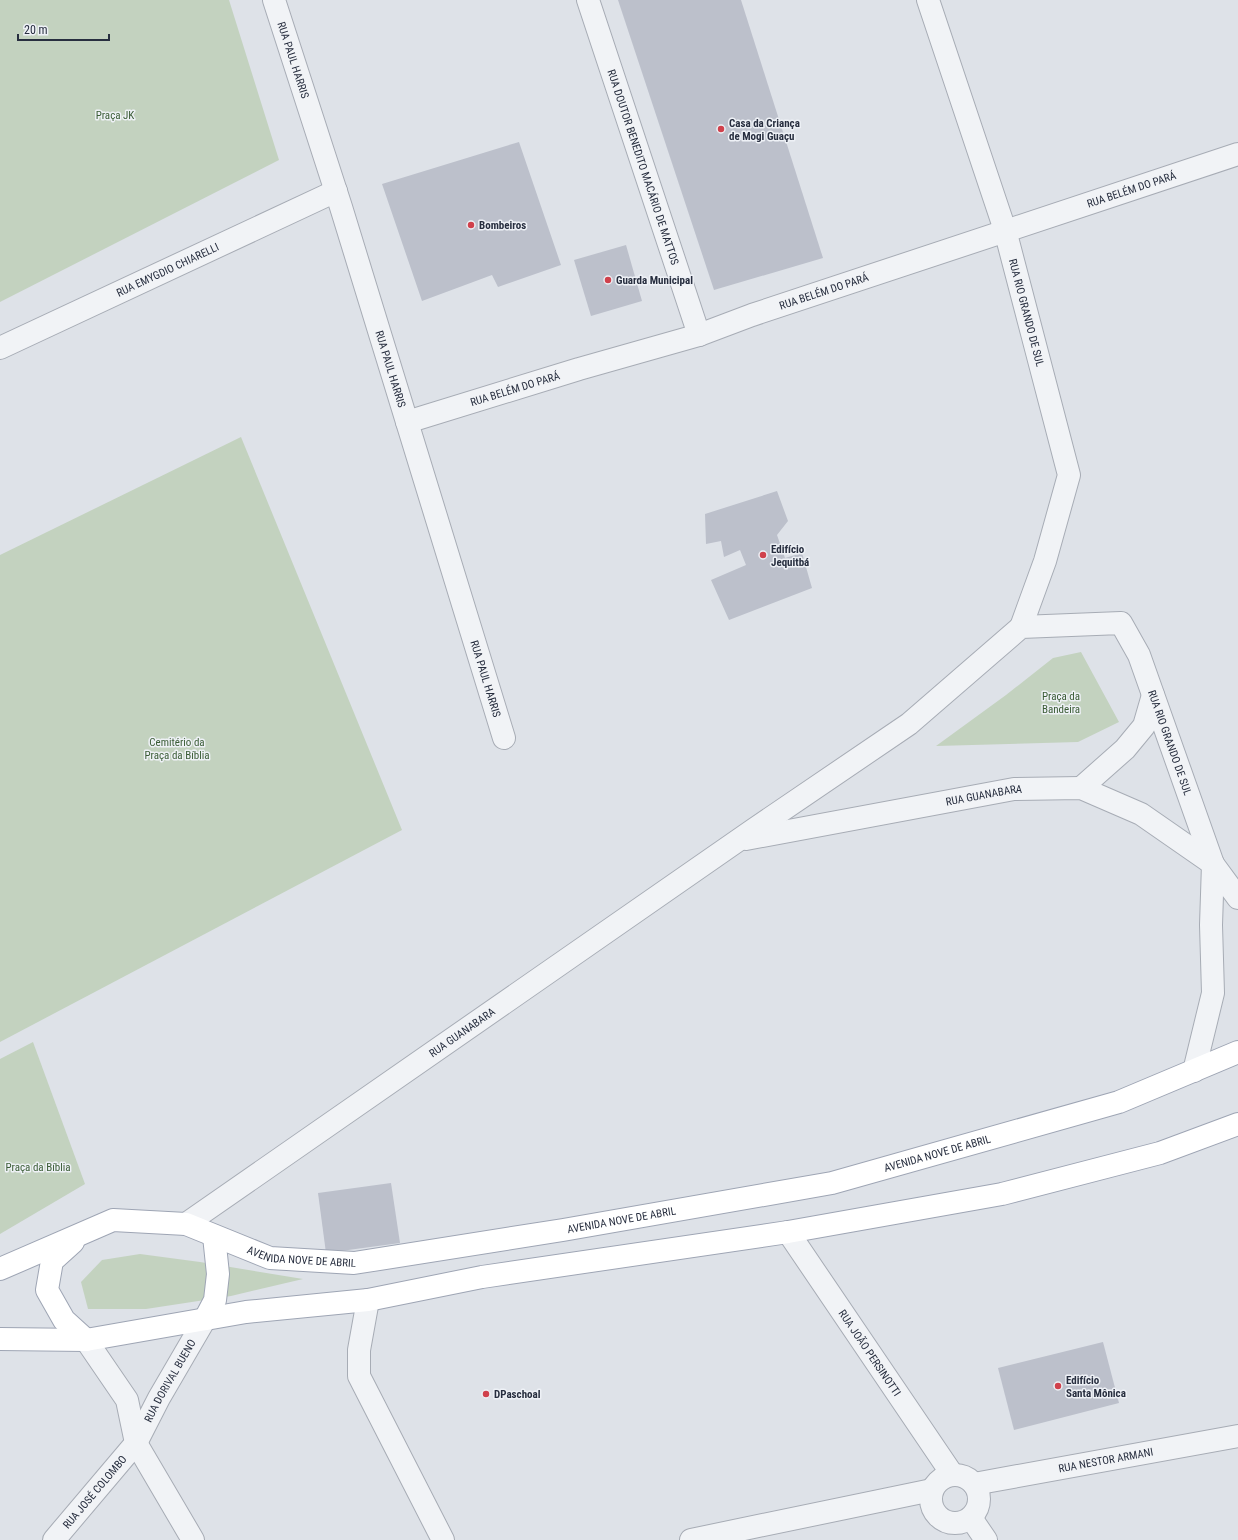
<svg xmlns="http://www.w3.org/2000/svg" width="1238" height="1540" viewBox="0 0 1238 1540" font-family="'Roboto Condensed',sans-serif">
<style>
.green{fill:#c3d2bf}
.building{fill:#bcc0cb}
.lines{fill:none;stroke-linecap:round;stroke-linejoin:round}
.minor-casing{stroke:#a7acb5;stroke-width:24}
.major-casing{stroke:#9ea5b4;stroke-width:24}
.minor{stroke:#f1f3f6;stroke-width:22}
.major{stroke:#fff;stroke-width:22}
.poi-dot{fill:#d0414c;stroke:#eef1f6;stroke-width:1.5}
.labels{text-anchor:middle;stroke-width:3;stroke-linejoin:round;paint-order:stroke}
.street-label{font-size:11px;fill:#272e3f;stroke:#eef1f6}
.park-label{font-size:11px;fill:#395b34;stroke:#eef1f6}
.poi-label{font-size:11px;font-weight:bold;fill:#272e3f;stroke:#eef1f6;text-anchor:start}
</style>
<rect width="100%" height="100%" fill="#dee2e8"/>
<!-- green -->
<g class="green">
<polygon points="0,0 229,0 279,160 0,302"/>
<polygon points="241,437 402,830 0,1042 0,555"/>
<polygon points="1081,652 1119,722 1078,742 936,746 1006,695 1053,658"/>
<polygon points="33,1042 85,1184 0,1234 0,1059"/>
<polygon points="140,1254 200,1262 303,1279 231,1296 146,1309 88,1309 81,1282 102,1260"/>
</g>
<!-- building -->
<g class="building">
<polygon points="618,0 741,0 823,258 714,290"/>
<polygon points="519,142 561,265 498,287 492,275 422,301 382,184"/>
<polygon points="626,245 642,301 591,316 574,260"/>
<polygon points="777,491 788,521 777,535 785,558 802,553 812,588 729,620 711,580 746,565 740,550 724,557 721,541 706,544 705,514"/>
<polygon points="391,1183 400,1243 326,1253 318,1193"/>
<polygon points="1103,1342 1119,1403 1014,1430 998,1368"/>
</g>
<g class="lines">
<defs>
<g id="minor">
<path id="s1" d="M274,0L341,207L504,738"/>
<path id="s2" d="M588,0L699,335"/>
<path id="s3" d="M928,0L1005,230L1069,475L1045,561L1021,627"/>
<path id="s4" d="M0,348L336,191"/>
<path id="s5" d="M407,422L579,369L699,335L752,315L1238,154"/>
<polyline points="1081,788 1125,749 1144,726 1153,695"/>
<path id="s6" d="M746,839L1014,789L1081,788L1141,814L1213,864"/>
<polyline points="1194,1071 1213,993 1211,925 1213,864"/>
<path id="s7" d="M186,1224L753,830L909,724L1021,627L1121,623L1139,655L1213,864L1238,898"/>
<path id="s8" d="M788,1232L952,1474"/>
<polyline points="368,1300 359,1350 359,1376 443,1540"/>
<polyline points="86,1340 127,1400 136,1443 193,1540"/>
<circle cx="955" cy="1499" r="24"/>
<path id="s9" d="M974,1484L1238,1436"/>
<polyline points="971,1518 986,1540"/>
<path id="s10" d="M54,1540L136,1443L159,1398L205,1319"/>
<polyline points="691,1540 932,1490"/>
</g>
<g id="major">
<polyline points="73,1242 52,1261 47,1290 64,1320 86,1340"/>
<path id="s11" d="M0,1269L113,1220L186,1224L270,1258L354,1263L563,1230L832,1183L1119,1102L1238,1052"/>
<polyline points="205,1319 215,1300 218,1274 214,1236"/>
<polyline points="0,1339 86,1340 246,1312 368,1300 482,1277 788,1232 1002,1194 1160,1153 1238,1124"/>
</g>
</defs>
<!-- minor casing -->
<use href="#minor" class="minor-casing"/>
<!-- major casing -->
<use href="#major" class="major-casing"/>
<!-- minor -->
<use href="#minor" class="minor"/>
<!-- major -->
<use href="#major" class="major"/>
</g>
<!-- markers -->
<g class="poi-dot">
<circle cx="721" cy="129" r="4"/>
<circle cx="471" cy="225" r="4"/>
<circle cx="608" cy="280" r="4"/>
<circle cx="763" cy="555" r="4"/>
<circle cx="1058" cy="1386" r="4"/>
<circle cx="486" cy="1394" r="4"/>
</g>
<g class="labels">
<!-- street labels -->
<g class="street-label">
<text dy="4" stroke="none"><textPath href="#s1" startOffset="63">RUA PAUL HARRIS</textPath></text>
<text dy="4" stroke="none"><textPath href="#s2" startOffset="176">RUA DOUTOR BENEDITO MACÁRIO DE MATTOS</textPath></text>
<text dy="4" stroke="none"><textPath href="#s5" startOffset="761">RUA BELÉM DO PARÁ</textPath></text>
<text dy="4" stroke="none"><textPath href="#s4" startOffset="185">RUA EMYGDIO CHIARELLI</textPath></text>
<text dy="4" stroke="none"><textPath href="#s5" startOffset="437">RUA BELÉM DO PARÁ</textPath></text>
<text dy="4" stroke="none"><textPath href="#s3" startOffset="328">RUA RIO GRANDO DE SUL</textPath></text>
<text dy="4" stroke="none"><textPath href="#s1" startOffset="387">RUA PAUL HARRIS</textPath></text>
<text dy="4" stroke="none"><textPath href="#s5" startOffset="113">RUA BELÉM DO PARÁ</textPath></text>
<text dy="4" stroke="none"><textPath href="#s1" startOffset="711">RUA PAUL HARRIS</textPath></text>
<text dy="4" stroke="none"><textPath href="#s7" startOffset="1257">RUA RIO GRANDO DE SUL</textPath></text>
<text dy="4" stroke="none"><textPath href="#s6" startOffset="242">RUA GUANABARA</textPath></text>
<text dy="4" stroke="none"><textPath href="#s7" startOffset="336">RUA GUANABARA</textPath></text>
<text dy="4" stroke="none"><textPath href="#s11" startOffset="965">AVENIDA NOVE DE ABRIL</textPath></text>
<text dy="4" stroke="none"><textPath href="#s11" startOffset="642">AVENIDA NOVE DE ABRIL</textPath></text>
<text dy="4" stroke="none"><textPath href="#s11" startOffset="318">AVENIDA NOVE DE ABRIL</textPath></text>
<text dy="4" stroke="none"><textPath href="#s8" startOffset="146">RUA JOÃO PERSINOTTI</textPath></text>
<text dy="4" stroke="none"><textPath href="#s10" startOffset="198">RUA DORIVAL BUENO</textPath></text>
<text dy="4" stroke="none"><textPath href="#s9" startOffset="134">RUA NESTOR ARMANI</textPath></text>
<text dy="4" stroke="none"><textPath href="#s10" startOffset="63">RUA JOSÉ COLOMBO</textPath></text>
</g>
<!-- park labels -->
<g class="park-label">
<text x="115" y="119">Praça JK</text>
<text x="1061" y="700">Praça da<tspan x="1061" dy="13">Bandeira</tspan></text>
<text x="177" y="746">Cemitério da<tspan x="177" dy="13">Praça da Bíblia</tspan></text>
<text x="38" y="1171">Praça da Bíblia</text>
</g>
<!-- poi labels -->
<g class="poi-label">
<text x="729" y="127">Casa da Criança<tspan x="729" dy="13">de Mogi Guaçu</tspan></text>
<text x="479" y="229">Bombeiros</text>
<text x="616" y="284">Guarda Municipal</text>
<text x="771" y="553">Edifício<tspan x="771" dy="13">Jequitbá</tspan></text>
<text x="1066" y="1384">Edifício<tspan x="1066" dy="13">Santa Mônica</tspan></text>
<text x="494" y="1398">DPaschoal</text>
</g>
</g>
<!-- scale -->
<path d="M18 34v6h91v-6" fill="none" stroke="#272e3f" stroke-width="2"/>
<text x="24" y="34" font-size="12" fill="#272e3f" stroke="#eef1f6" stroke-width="3" paint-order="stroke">20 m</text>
</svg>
